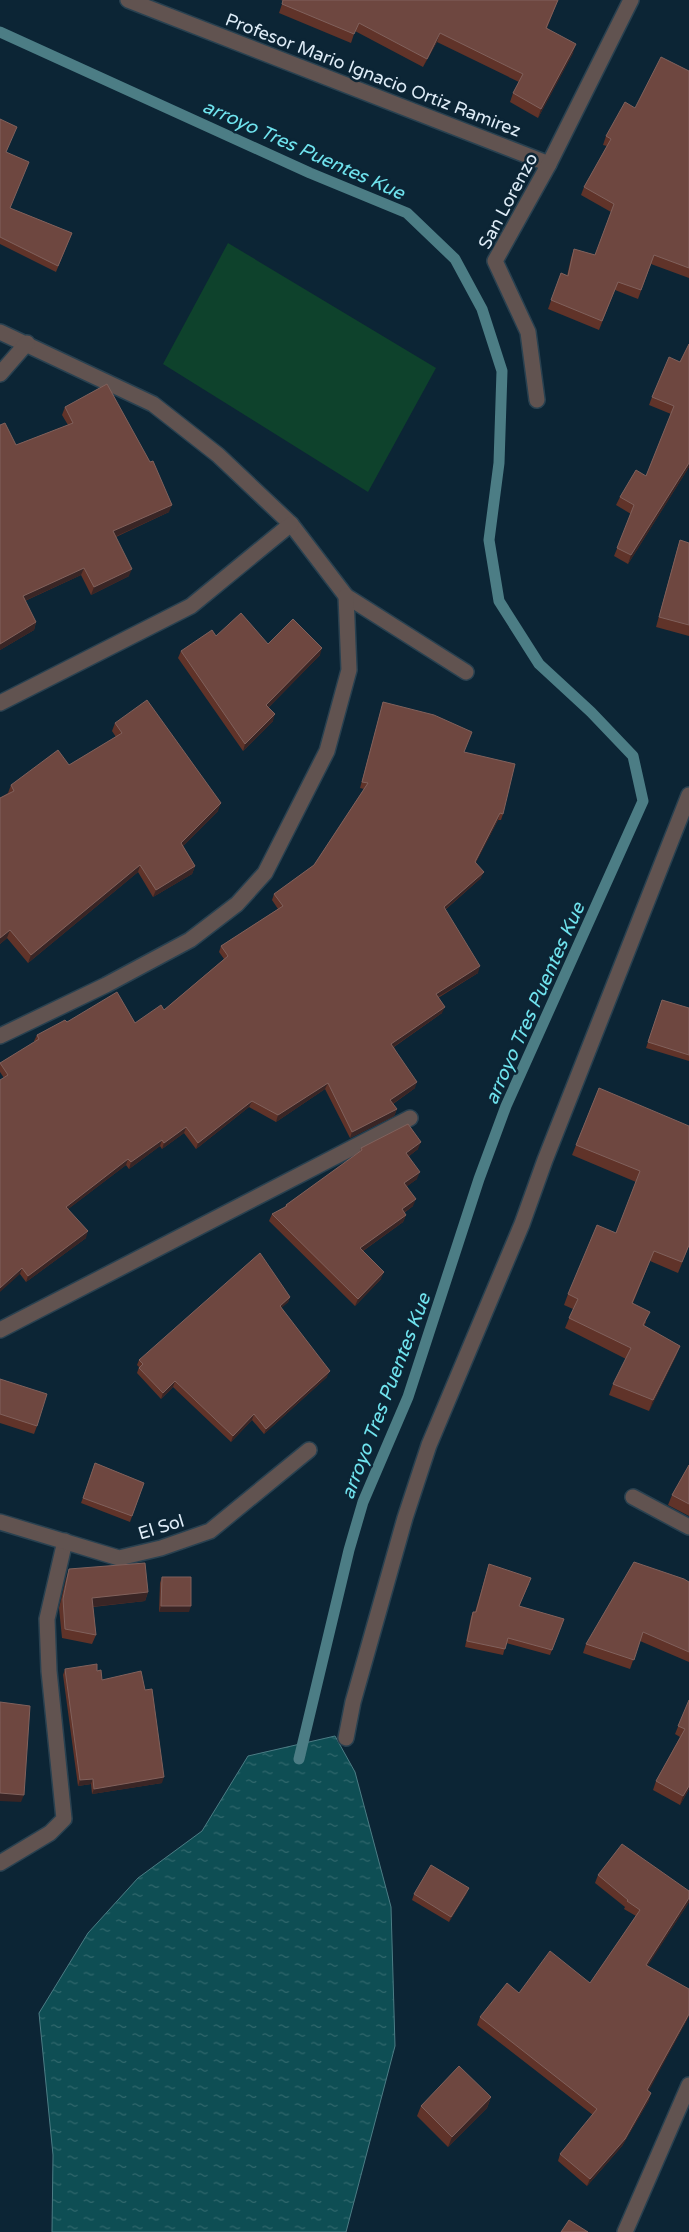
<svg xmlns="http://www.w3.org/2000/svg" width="689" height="2232" viewBox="0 0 689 2232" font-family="'Varela Round',sans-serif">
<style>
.pitch{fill:#0e422c}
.water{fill:url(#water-ripples);stroke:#4c7d85}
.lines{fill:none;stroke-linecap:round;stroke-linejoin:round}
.stream{stroke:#4c7d85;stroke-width:11}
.lane-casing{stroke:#294150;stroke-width:18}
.street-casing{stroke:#294150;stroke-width:18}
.lane{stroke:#615350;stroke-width:15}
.street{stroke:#615350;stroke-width:15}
.wall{fill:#603329}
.shaded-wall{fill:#392525}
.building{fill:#6e4740;stroke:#80615c}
.labels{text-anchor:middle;stroke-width:5;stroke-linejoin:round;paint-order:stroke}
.street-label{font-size:18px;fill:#deecf7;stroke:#0c2535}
.water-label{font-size:19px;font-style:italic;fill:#70e4ef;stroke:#0c2535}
</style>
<defs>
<pattern id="water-ripples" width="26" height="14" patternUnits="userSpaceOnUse" patternTransform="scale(1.25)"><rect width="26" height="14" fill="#0e4e54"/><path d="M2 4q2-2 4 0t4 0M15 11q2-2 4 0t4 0" fill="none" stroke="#31686d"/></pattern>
</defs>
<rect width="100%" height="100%" fill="#0c2535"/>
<!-- pitch -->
<polygon class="pitch" points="228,243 436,368 368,492 163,364"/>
<!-- water -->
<polygon class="water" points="335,1736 355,1772 391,1907 395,2046 346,2232 52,2232 53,2155 39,2013 88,1933 138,1878 202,1831 248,1756"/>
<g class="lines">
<!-- stream -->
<polyline class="stream" points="0,32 310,173 407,213 455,259 482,309 502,371 499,463 489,540 499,601 539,664 591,712 633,756 643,801 506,1106 479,1179 408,1397 363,1502 349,1550 299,1759"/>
<defs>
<g id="lane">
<polyline points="633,1497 689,1527"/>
<polyline points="0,1863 50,1833 64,1819 49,1671 47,1619 65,1541"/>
</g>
<g id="street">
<polyline points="128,0 549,164"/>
<polyline points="0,332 153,404 218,455 291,524 346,596 466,672"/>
<polyline points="0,374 27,343"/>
<polyline points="537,400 528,332 495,261 549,164 631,0"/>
<polyline points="0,703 191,606 291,524"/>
<polyline points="0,1036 106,985 190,940 237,904 265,873 327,751 349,670 346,596"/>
<polyline points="0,1330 410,1118"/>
<polyline points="0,1522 119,1558 161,1548 210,1531 309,1450"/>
<polyline points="346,1738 353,1702 405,1518 429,1445 522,1224 545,1160 689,795"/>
<polyline points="625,2232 689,2085"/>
</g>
</defs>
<!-- lane casing -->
<use href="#lane" class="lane-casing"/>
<!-- street casing -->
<use href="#street" class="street-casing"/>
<!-- lane -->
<use href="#lane" class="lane"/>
<!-- street -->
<use href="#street" class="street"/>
</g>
<!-- wall -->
<g class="wall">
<polygon points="281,0 558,0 547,28 573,53 538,118 510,102 513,93 519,82 437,42 423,67 355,31 351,43 279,13 283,1"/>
<polygon points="689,71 689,278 651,264 638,299 615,290 599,330 548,309 561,273 567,276 571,258 574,249 595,255 611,212 581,195 584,187 607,146 603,145 606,136 635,108"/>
<polygon points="0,119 14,133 6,152 10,208 72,233 56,272 0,244"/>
<polygon points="689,344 689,467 628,564 614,556 631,514 616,505 620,497 646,476 671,414 649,405 652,397 680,362"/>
<polygon points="65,407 169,512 116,537 129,576 91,595 81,575 25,601 36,622 34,630 0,650 0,425 16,445 68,425 62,415"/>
<polygon points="680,540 689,543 689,636 656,627 677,550"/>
<polygon points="216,636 268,644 320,655 268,708 273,721 243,751 178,658 181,651"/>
<polygon points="383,702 464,752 503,814 501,820 498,820 476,862 481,878 445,910 478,973 438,998 442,1013 394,1047 415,1088 393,1104 397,1109 394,1116 350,1138 325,1089 276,1122 249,1107 196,1149 184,1133 162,1149 160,1146 129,1169 126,1165 68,1209 86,1238 26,1282 20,1274 4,1078 0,1072 0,1063 35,1042 34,1041 37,1035 67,1022 135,1023 164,1010 224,959 219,952 221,946 278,909 272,900 274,894 314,865 364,789 360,788"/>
<polygon points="115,723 218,811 183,846 195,866 192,874 153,897 138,872 28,963 7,938 0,944 0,798 8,793 11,785 69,765 116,737 112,731"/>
<polygon points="662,1000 689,1008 689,1061 646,1048"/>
<polygon points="599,1088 689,1246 678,1273 650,1261 633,1303 646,1322 644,1326 680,1346 676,1356 649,1411 609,1395 613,1384 626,1359 565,1328 573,1309 564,1305 568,1294 616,1233 636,1182 572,1155"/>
<polygon points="361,1148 418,1149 409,1156 417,1179 407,1186 413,1206 404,1213 406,1215 403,1222 363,1251 381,1279 355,1306 269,1221 272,1214 284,1208 286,1205 360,1152"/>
<polygon points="290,1297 288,1302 281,1308 327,1377 264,1434 252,1420 231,1442 173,1387 161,1399 137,1373 139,1367 137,1365 139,1360"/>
<polygon points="0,1379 37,1426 34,1434 0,1423"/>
<polygon points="95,1463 144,1483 130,1522 81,1503"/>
<polygon points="689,1465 689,1516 668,1505 672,1495"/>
<polygon points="489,1564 529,1584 519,1606 564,1619 550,1655 506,1643 503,1655 465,1647 471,1617 473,1612 475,1612"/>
<polygon points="69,1569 148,1592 145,1601 93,1607 96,1635 92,1644 62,1638 59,1608 66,1579"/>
<polygon points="162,1577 189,1612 159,1612 160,1583"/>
<polygon points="689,1582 689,1662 640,1641 630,1669 583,1653 586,1644"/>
<polygon points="65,1669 97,1671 102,1680 162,1783 92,1794 91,1784 78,1786 63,1675"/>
<polygon points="689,1700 689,1789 680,1805 653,1790 656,1781 680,1737 675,1734"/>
<polygon points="598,1875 689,1891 689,1902 647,1966 689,2016 648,2091 649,2100 622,2146 587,2186 558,2161 560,2154 593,2115 477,2025 480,2017 519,1993 590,1983 636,1916 624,1909 625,1907 595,1883"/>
<polygon points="467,1893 449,1922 412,1900 414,1894"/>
<polygon points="491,2097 487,2108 448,2147 417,2116 421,2106"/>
</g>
<!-- shaded-wall -->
<g class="shaded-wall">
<polygon points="440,33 437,42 423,67"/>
<polygon points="576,44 573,53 538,118 541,109"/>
<polygon points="689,463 689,467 628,564 631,555"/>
<polygon points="172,505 169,512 110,539 113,531"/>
<polygon points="84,568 81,575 20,603 23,596"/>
<polygon points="132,569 129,576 91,595 94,587"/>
<polygon points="36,622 34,630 0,650 0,644"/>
<polygon points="322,648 320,655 264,712 266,705"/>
<polygon points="275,714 273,721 243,751 245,744"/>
<polygon points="221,803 218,811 178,851 181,843"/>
<polygon points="500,813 498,820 473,868 475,862"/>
<polygon points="140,865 138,872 28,963 31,955"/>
<polygon points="195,866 192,874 153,897 156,890"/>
<polygon points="484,872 481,878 441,913 444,907"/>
<polygon points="10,930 7,938 0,944 0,938"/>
<polygon points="480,966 478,973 433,1000 436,994"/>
<polygon points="445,1007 442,1013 389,1050 391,1044"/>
<polygon points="417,1082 415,1088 388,1107 390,1100"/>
<polygon points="328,1083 325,1089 276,1122 278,1115"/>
<polygon points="252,1101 249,1107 196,1149 198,1143"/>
<polygon points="397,1109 394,1116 350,1138 352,1132"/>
<polygon points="186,1127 184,1133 162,1149 164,1143"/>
<polygon points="162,1140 160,1146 129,1169 131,1162"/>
<polygon points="421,1142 418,1149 404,1160 406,1153"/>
<polygon points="128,1159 126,1165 63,1213 66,1207"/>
<polygon points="420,1172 417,1179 402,1190 404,1183"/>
<polygon points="416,1199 413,1206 399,1216 402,1209"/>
<polygon points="406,1215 403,1222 357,1255 360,1248"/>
<polygon points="88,1231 86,1238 26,1282 28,1276"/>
<polygon points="22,1268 20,1274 0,1292 0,1288"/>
<polygon points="384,1272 381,1279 355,1306 358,1299"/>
<polygon points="290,1297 288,1302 278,1311 280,1306"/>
<polygon points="680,1346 676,1356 649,1411 653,1400"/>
<polygon points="330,1371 327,1377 264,1434 266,1429"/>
<polygon points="175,1381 173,1387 161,1399 163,1393"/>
<polygon points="254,1414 252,1420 231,1442 233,1436"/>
<polygon points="148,1592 145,1601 89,1607 92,1598"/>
<polygon points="161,1606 191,1606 189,1612 159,1612"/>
<polygon points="164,1777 162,1783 92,1794 94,1789"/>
<polygon points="93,1779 91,1784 78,1786 80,1780"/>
<polygon points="689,1786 689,1789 680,1805 683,1796"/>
<polygon points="0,1793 24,1795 21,1802 0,1801"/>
<polygon points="469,1888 467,1893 449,1922 451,1917"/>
<polygon points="689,1898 689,1902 643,1973 646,1965"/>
<polygon points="689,2014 689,2016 645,2098 647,2090"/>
<polygon points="651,2093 649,2100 622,2146 587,2186 590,2179"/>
<polygon points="491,2097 487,2108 448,2147 452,2137"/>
</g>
<!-- building -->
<g class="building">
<polygon points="283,0 558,0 546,28 576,44 541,109 513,93 523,74 440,33 427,59 359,23 354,34 282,4"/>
<polygon points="661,57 689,71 689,268 654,255 641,290 618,282 602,321 551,300 561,273 568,276 574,249 595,255 614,204 584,187 611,139 606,136 625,102 635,108"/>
<polygon points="0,119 17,127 6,152 29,162 10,208 72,233 58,266 0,237"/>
<polygon points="689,344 689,463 631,555 617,548 634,505 620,497 636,470 646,476 674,406 652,397 669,357 680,362"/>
<polygon points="107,384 150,462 153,461 172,505 113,531 132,569 94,587 84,568 23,596 36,622 0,644 0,425 5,423 16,445 73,423 65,407"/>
<polygon points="680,540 689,543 689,625 659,617"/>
<polygon points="241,613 268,644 293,619 322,648 266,705 275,714 245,744 181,651 212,630 216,636"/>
<polygon points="147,700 221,803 181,843 195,866 156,890 140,865 31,955 10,930 0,938 0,798 14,791 11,785 58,750 69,765 122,733 115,723"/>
<polygon points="383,702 434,715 472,732 464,752 515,764 503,814 500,813 475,862 484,872 444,907 480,966 436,994 445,1007 391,1044 417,1082 390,1100 397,1109 352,1132 328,1083 278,1115 252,1101 198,1143 186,1127 164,1143 162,1140 131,1162 128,1159 66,1207 88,1231 28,1276 22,1268 0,1288 0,1080 8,1075 0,1063 39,1039 37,1035 65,1020 67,1022 117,992 135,1023 161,1005 164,1010 228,956 221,946 283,906 274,894 314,865 368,783 362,782"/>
<polygon points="662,1000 689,1008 689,1055 648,1042"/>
<polygon points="599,1088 689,1126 689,1245 682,1262 654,1251 632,1303 650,1312 643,1325 680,1346 653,1400 613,1384 631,1348 569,1318 578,1299 568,1294 597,1225 616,1233 640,1171 576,1145"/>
<polygon points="408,1124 421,1142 406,1153 420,1172 404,1183 416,1199 402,1209 406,1215 360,1248 384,1272 358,1299 272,1214 287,1206 286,1205 362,1150 361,1148"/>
<polygon points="260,1253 290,1297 280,1306 330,1371 266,1429 254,1414 233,1436 175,1381 163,1393 139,1368 143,1364 139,1360"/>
<polygon points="0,1379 47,1394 37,1426 0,1414"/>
<polygon points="95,1463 144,1483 132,1516 83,1498"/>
<polygon points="689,1465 689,1504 672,1495"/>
<polygon points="634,1562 684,1579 689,1582 689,1652 643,1632 634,1660 586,1644"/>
<polygon points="145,1563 148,1592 92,1598 96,1635 65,1629 63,1599 69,1569"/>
<polygon points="489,1564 531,1578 519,1606 564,1619 552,1650 508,1638 505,1649 467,1641 473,1612 476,1612"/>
<polygon points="162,1577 191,1577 191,1606 161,1606"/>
<polygon points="97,1664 97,1671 101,1670 102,1680 141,1671 145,1690 152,1689 164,1777 94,1789 93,1779 80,1780 65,1669"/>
<polygon points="689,1700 689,1786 683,1796 656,1781 685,1729 678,1726"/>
<polygon points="0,1702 30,1706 24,1795 0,1793"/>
<polygon points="622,1844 689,1891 689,1898 646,1965 689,1989 689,2014 647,2090 651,2093 625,2139 590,2179 560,2154 597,2109 480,2017 507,1983 519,1993 550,1951 590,1983 640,1910 627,1901 628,1900 598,1875"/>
<polygon points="431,1865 469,1888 451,1917 414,1894"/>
<polygon points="459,2066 491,2097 452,2137 421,2106"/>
<polygon points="569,2220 588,2232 561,2232"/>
</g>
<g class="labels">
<!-- street labels -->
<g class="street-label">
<text transform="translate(373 75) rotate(21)" y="6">Profesor Mario Ignacio Ortiz Ramirez</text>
<text transform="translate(508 201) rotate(-62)" y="6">San Lorenzo</text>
<text transform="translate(161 1527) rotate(-17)" y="6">El Sol</text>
</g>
<!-- water labels -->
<g class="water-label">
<text transform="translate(304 149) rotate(24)" y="7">arroyo Tres Puentes Kue</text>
<text transform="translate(534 1003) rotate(-66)" y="7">arroyo Tres Puentes Kue</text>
<text transform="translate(385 1396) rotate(-69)" y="7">arroyo Tres Puentes Kue</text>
</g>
</g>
</svg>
